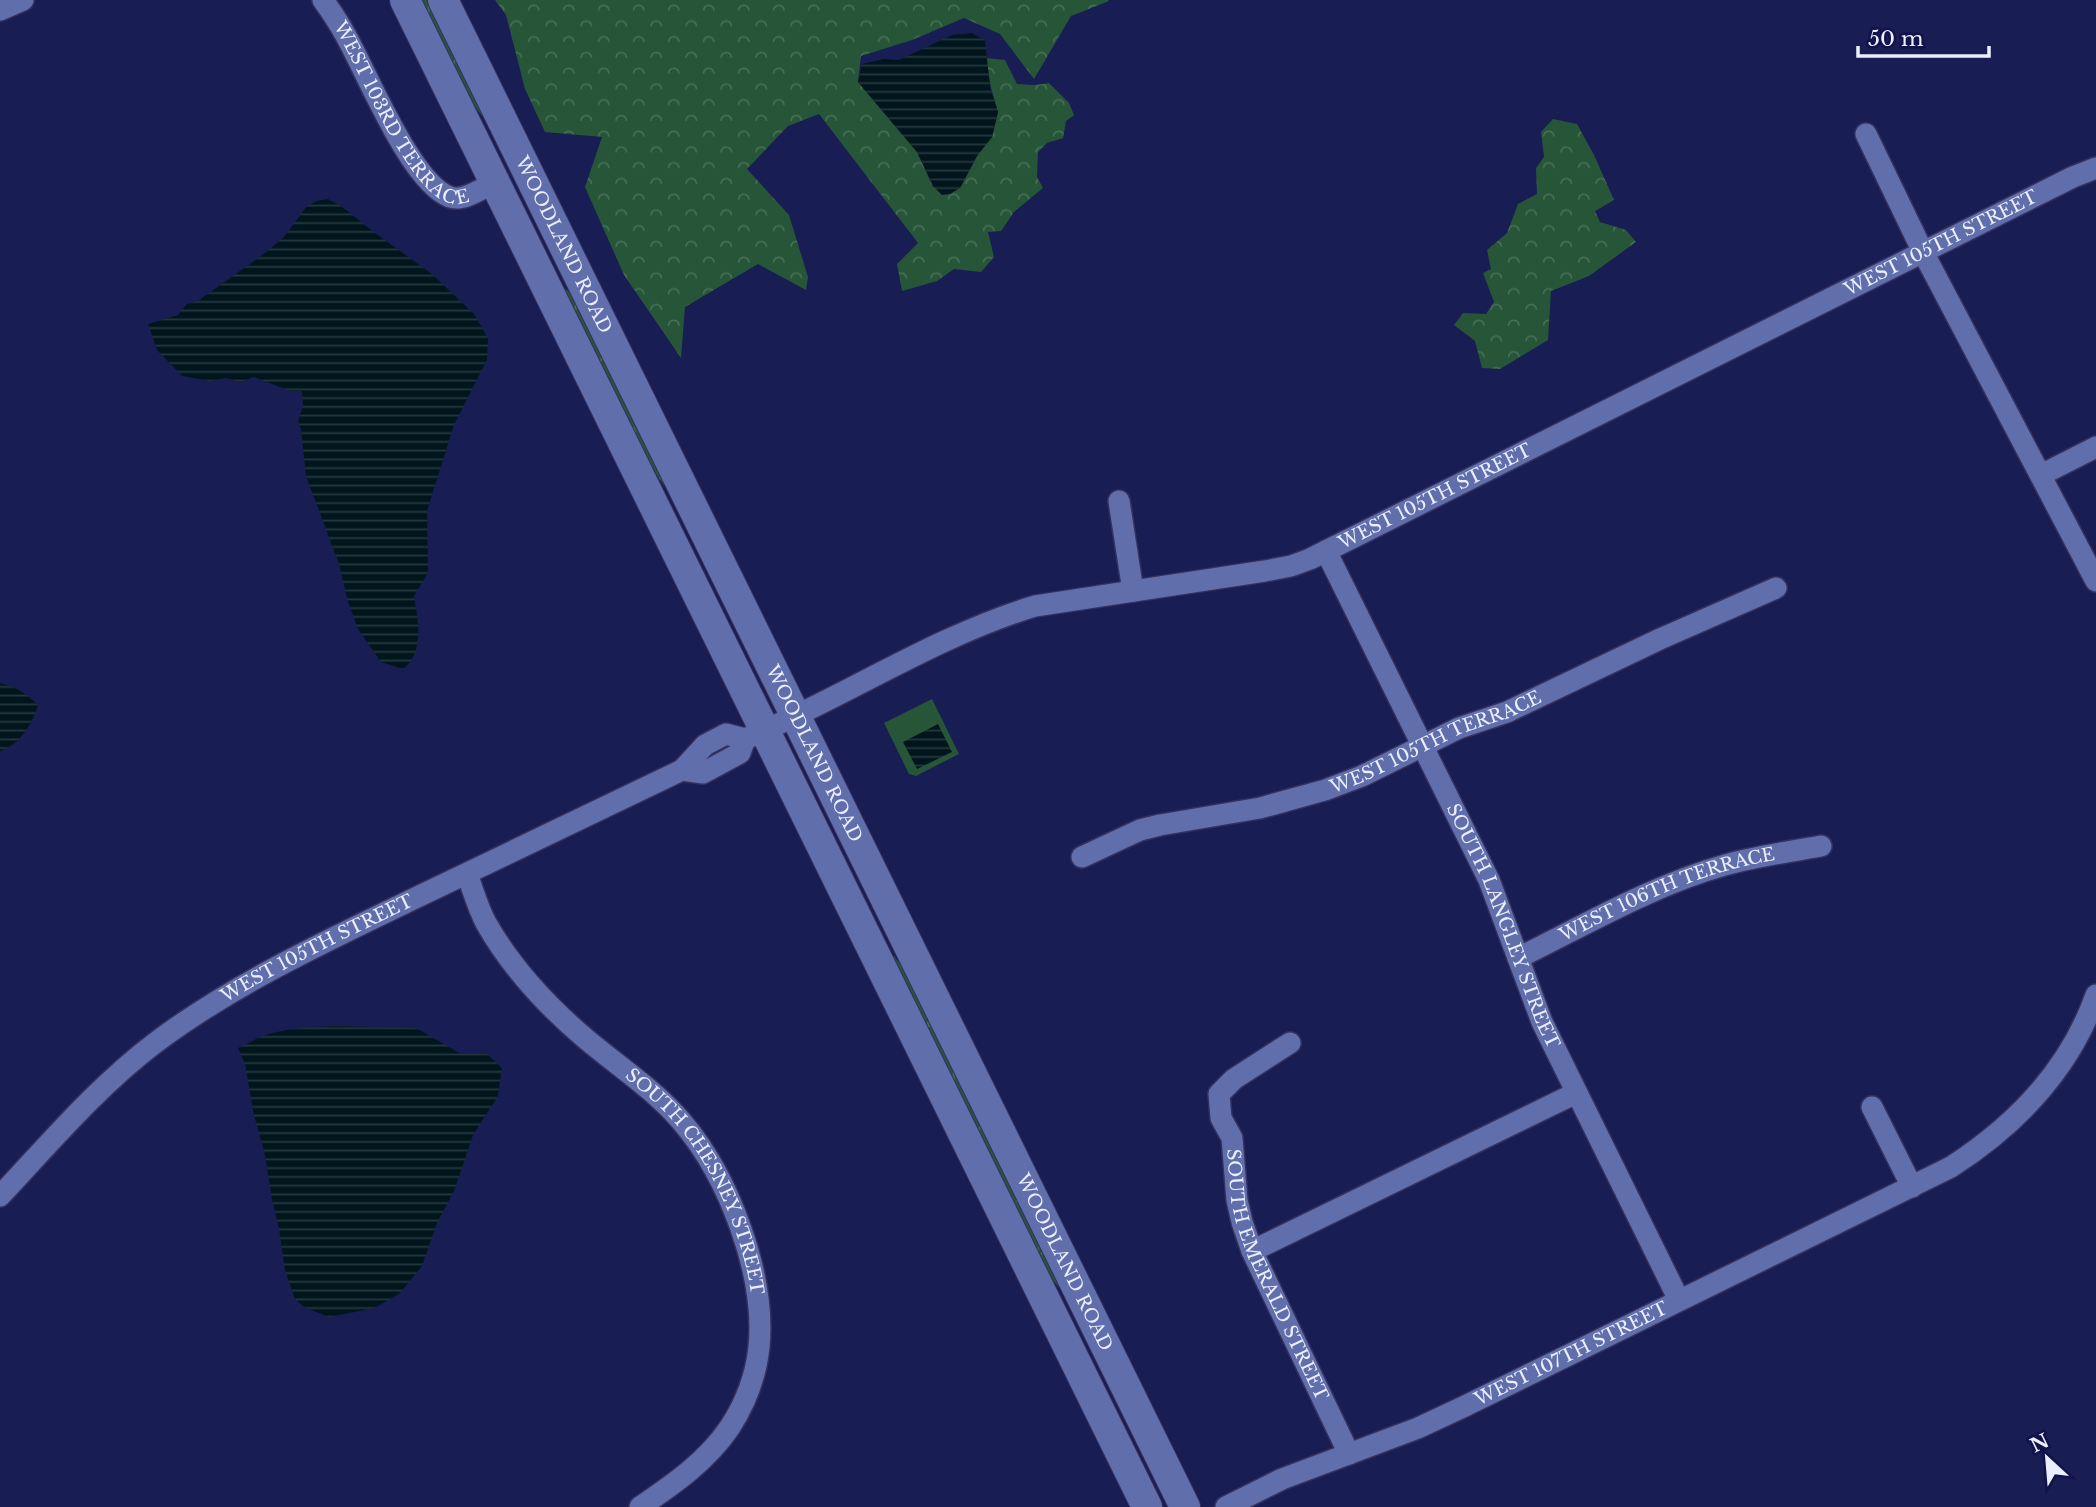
<svg xmlns="http://www.w3.org/2000/svg" width="2096" height="1507" viewBox="0 0 2096 1507" font-family="'Libre Baskerville',serif">
<style>
.grass{fill:url(#grass-tufts)}
.forest{fill:url(#forest-crowns)}
.park{fill:#275537}
.water{fill:url(#water-rules)}
.lines{fill:none;stroke-linecap:round;stroke-linejoin:round}
.minor-casing{stroke:#35315f;stroke-width:24}
.secondary-casing{stroke:#35315f;stroke-width:32}
.minor{stroke:#606eac;stroke-width:21}
.secondary{stroke:#606eac;stroke-width:30}
.labels{text-anchor:middle;stroke-width:7;stroke-linejoin:round;paint-order:stroke}
.street-label{font-size:18px;fill:#ebeffd;stroke:#101249}
</style>
<defs>
<pattern id="grass-tufts" width="24" height="20" patternUnits="userSpaceOnUse" patternTransform="scale(1.75)"><rect width="24" height="20" fill="#275537"/><path d="M3 7l-1-3M5 7V3M7 7l1-3M15 17l-1-3M17 17v-4M19 17l1-3" fill="none" stroke="#466e55"/></pattern>
<pattern id="forest-crowns" width="20" height="18" patternUnits="userSpaceOnUse" patternTransform="scale(1.75)"><rect width="20" height="18" fill="#275537"/><path d="M2 6a3 3 0 1 1 6 0M12 15a3 3 0 1 1 6 0" fill="none" stroke="#466e55"/></pattern>
<pattern id="water-rules" width="6" height="5" patternUnits="userSpaceOnUse" patternTransform="scale(1.75)"><rect width="6" height="5" fill="#00161c"/><path d="M0 2.5h6" fill="none" stroke="#25383e"/></pattern>
</defs>
<rect width="100%" height="100%" fill="#181d54"/>
<!-- grass -->
<g class="grass">
<polygon points="417,0 431,0 488,114 483,117 467,97"/>
<polygon points="564,288 575,296 669,483 664,485 646,461 560,290"/>
<polygon points="894,956 918,988 1062,1291 1045,1271 888,960"/>
</g>
<!-- forest -->
<g class="forest">
<polygon points="495,0 1108,0 1109,1 1071,16 1034,79 1000,34 964,18 912,40 861,56 858,82 917,152 933,187 960,188 977,156 992,137 998,112 991,88 986,58 1005,60 1017,84 1035,85 1049,83 1069,103 1074,115 1066,121 1063,138 1047,143 1038,152 1037,177 1043,188 1014,212 1001,231 988,232 994,257 981,272 954,269 937,281 902,291 897,264 918,243 819,114 788,126 747,169 789,215 808,277 806,290 758,264 685,307 681,358 624,275 585,187 602,137 545,132 525,89 506,15"/>
<polygon points="1553,119 1577,124 1594,155 1614,200 1595,211 1600,222 1626,230 1636,242 1589,276 1551,291 1548,340 1500,369 1482,368 1475,341 1454,325 1463,313 1486,314 1494,302 1483,273 1491,269 1487,250 1507,233 1518,204 1537,194 1536,168 1544,157 1541,132"/>
</g>
<!-- park -->
<polygon class="park" points="932,699 959,754 916,776 909,774 884,723"/>
<!-- water -->
<g class="water">
<polygon points="972,33 985,40 990,87 998,112 992,137 977,156 960,188 950,194 942,195 934,187 917,152 858,82 862,64 884,59 899,60 952,35"/>
<path d="M328,199L341,206L375,233L432,274L474,314L488,338L487,360L454,425L427,511L428,573L414,596C418,620 425,652 403,669L381,662L358,629L348,602L339,564L306,476L301,429L298,421L303,406L302,391H290L254,377L240,382L226,378L210,381L182,376L157,350L148,324L178,315L187,304L198,301L265,253L284,237L307,206L317,201Z"/>
<path d="M0,683C15,687 29,694 38,706C31,725 20,745 0,751Z"/>
<polygon points="938,724 952,752 917,769 903,742"/>
<path d="M335,1026L416,1028L461,1054L486,1053L502,1068L498,1096L473,1135L454,1191L437,1223L422,1266L400,1293L375,1308L329,1317L304,1307L295,1299L285,1270L279,1229L272,1199L265,1155L254,1115L245,1064L238,1048C247,1045 254,1039 263,1036C286,1028 311,1027 335,1026Z"/>
</g>
<g class="lines">
<defs>
<g id="minor">
<path id="s1" d="M323,0C331,11 339,23 346,36C367,73 411,183 450,197C463,202 483,188 495,182"/>
<polyline points="0,10 23,0"/>
<polyline points="1866,134 1923,252 2096,581"/>
<polyline points="2041,475 2096,447"/>
<polyline points="1119,501 1133,591"/>
<path id="s2" d="M1326,551L1489,880L1542,1022L1679,1300"/>
<polyline points="682,770 703,773 740,753 745,739"/>
<path id="s3" d="M1082,857L1140,830L1160,825L1260,808L1325,790L1362,776L1459,728L1507,712L1660,639L1776,588"/>
<path id="s4" d="M467,874C473,890 478,908 486,923C511,967 547,1006 586,1039C618,1066 655,1090 682,1122C729,1177 766,1275 759,1347C756,1375 745,1404 730,1427C707,1461 674,1484 640,1507"/>
<path id="s5" d="M1518,958C1585,925 1653,885 1725,865C1756,856 1789,852 1821,846"/>
<path id="s6" d="M1290,1043L1234,1079L1219,1094L1221,1118L1232,1138L1237,1200L1242,1222L1252,1251L1349,1454"/>
<polyline points="1872,1107 1912,1187"/>
<path id="s7" d="M0,1196C49,1144 97,1087 155,1043C232,985 322,943 409,901C500,858 591,814 682,770L705,745L726,734L745,739C843,698 933,637 1035,606L1265,571L1291,566L1310,559L2073,177L2096,168"/>
<polyline points="1252,1251 1576,1093"/>
<path id="s8" d="M1226,1507L1282,1479L1418,1428L1463,1407L1951,1167C2016,1125 2070,1069 2096,995"/>
</g>
<g id="secondary">
<polyline points="405,0 1147,1507"/>
<path id="s9" d="M443,0L1185,1507"/>
</g>
</defs>
<!-- minor casing -->
<use href="#minor" class="minor-casing"/>
<!-- secondary casing -->
<use href="#secondary" class="secondary-casing"/>
<!-- minor -->
<use href="#minor" class="minor"/>
<!-- secondary -->
<use href="#secondary" class="secondary"/>
</g>
<g class="labels">
<!-- street labels -->
<g class="street-label">
<text dy="6" stroke="none"><textPath href="#s1" startOffset="142">WEST 103RD TERRACE</textPath></text>
<text dy="6" stroke="none"><textPath href="#s7" startOffset="2194">WEST 105TH STREET</textPath></text>
<text dy="6" stroke="none"><textPath href="#s9" startOffset="273">WOODLAND ROAD</textPath></text>
<text dy="6" stroke="none"><textPath href="#s7" startOffset="1628">WEST 105TH STREET</textPath></text>
<text dy="6" stroke="none"><textPath href="#s3" startOffset="374">WEST 105TH TERRACE</textPath></text>
<text dy="6" stroke="none"><textPath href="#s9" startOffset="840">WOODLAND ROAD</textPath></text>
<text dy="6" stroke="none"><textPath href="#s5" startOffset="163">WEST 106TH TERRACE</textPath></text>
<text dy="6" stroke="none"><textPath href="#s2" startOffset="415">SOUTH LANGLEY STREET</textPath></text>
<text dy="6" stroke="none"><textPath href="#s7" startOffset="406">WEST 105TH STREET</textPath></text>
<text dy="6" stroke="none"><textPath href="#s4" startOffset="392">SOUTH CHESNEY STREET</textPath></text>
<text dy="6" stroke="none"><textPath href="#s9" startOffset="1407">WOODLAND ROAD</textPath></text>
<text dy="6" stroke="none"><textPath href="#s6" startOffset="280">SOUTH EMERALD STREET</textPath></text>
<text dy="6" stroke="none"><textPath href="#s8" startOffset="378">WEST 107TH STREET</textPath></text>
</g>
</g>
<!-- north arrow -->
<g transform="translate(2047 1458) rotate(334)" stroke="#101249" stroke-width="5" paint-order="stroke">
<path d="M0-5L12 26L0 18L-12 26Z" fill="#ebeffd"/>
<text y="-10" font-size="19" font-weight="bold" text-anchor="middle" fill="#ebeffd">N</text>
</g>
<!-- scale -->
<path d="M1858 46v10h131v-10" fill="none" stroke="#ebeffd" stroke-width="3.5"/>
<text x="1868" y="46" font-size="21" fill="#ebeffd" stroke="#101249" stroke-width="5" paint-order="stroke">50 m</text>
</svg>
